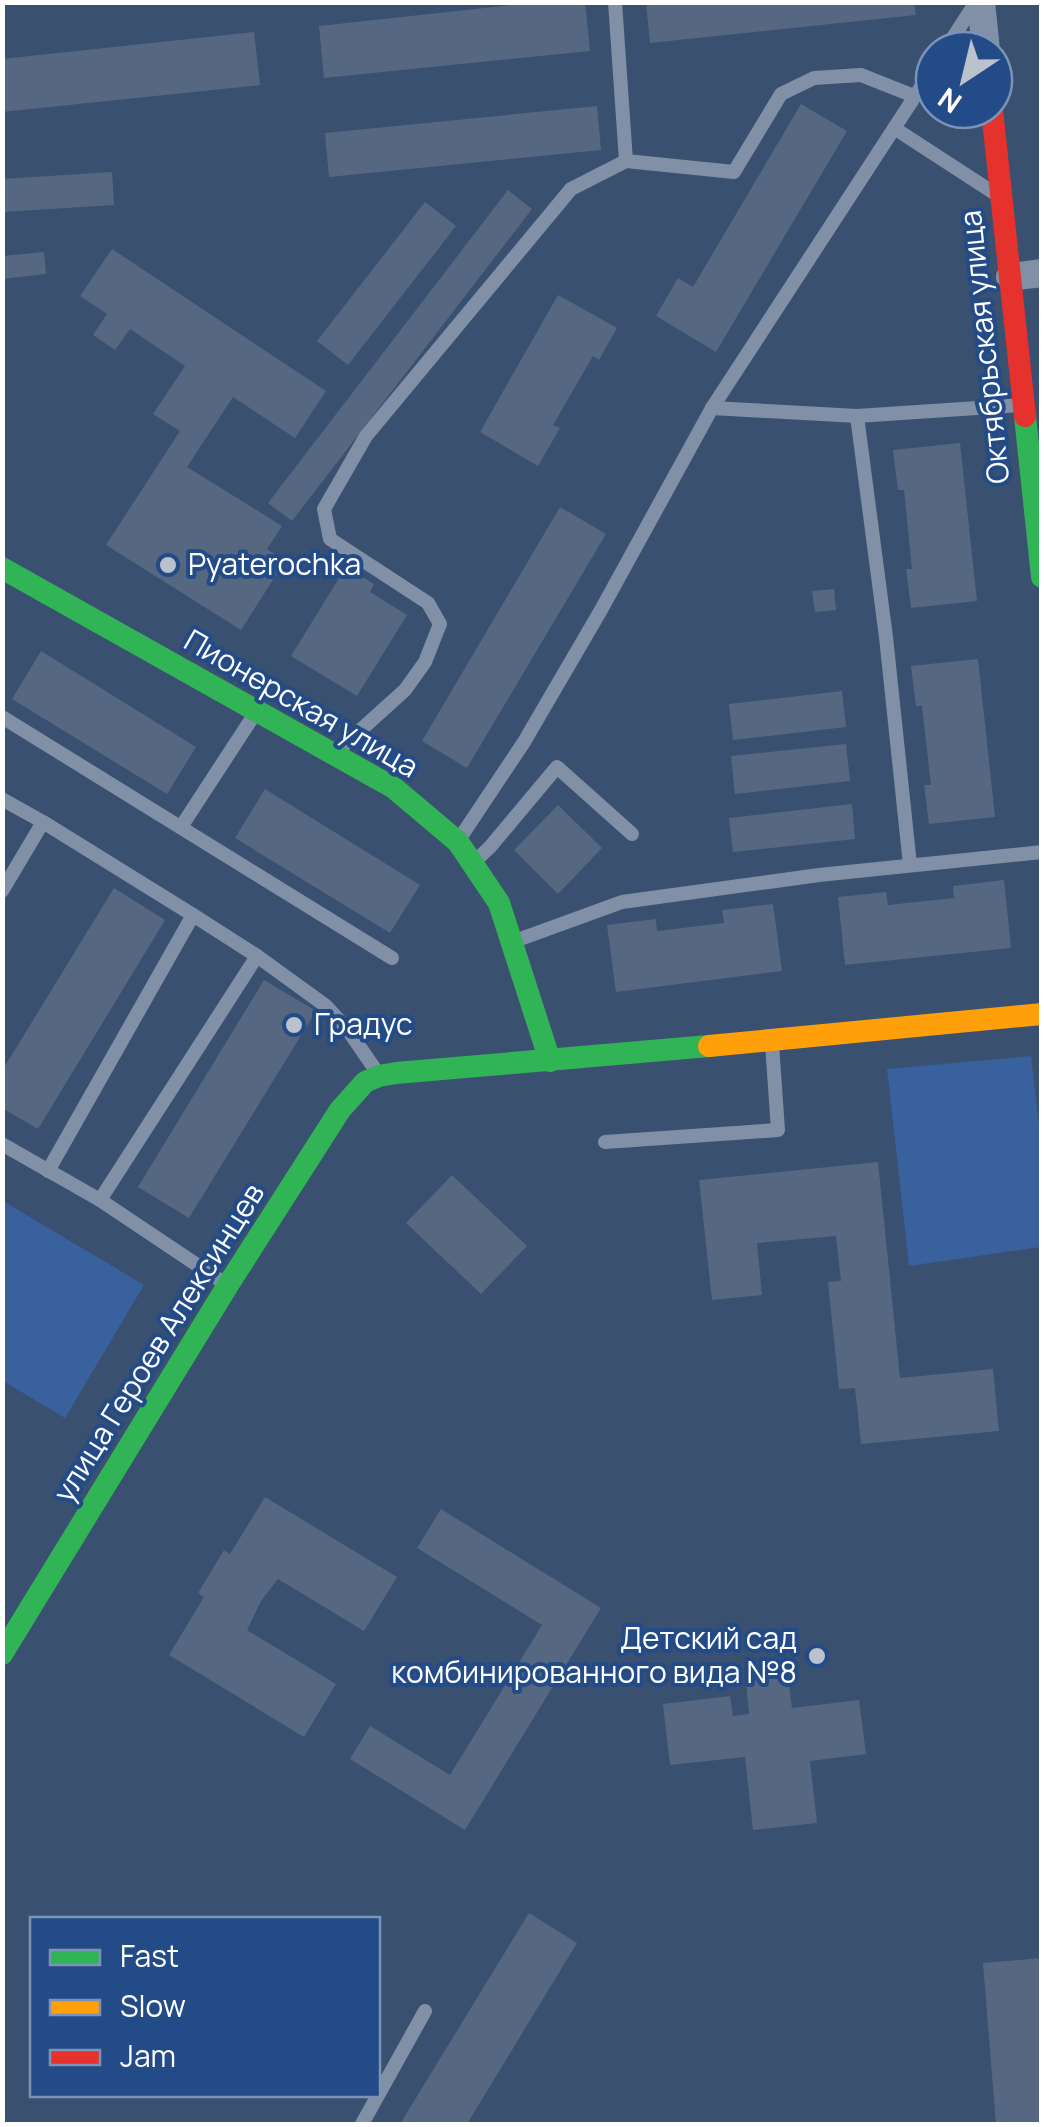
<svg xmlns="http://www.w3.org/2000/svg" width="1044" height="2127" viewBox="0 0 1044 2127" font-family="Manrope,sans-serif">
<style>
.green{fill:#38619d}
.building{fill:#566781}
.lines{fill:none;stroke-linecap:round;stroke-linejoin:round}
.lane{stroke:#8190a6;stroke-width:14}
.street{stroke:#8190a6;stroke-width:28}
.fast{stroke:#30b455;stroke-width:22}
.slow{stroke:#ff9f0a;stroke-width:22}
.jam{stroke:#e5322d;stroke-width:22}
.poi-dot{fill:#bac2cd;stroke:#234b87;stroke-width:4}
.labels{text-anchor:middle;stroke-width:8;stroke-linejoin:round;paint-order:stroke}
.street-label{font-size:30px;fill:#fff;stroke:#234b87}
.poi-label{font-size:30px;fill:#fff;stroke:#234b87;text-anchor:start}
</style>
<rect width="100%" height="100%" fill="#3a5070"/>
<!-- green -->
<g class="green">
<polygon points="1031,1056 1042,1150 1041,1247 909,1266 887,1069"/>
<polygon points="3,1201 144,1285 65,1418 3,1381"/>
</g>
<!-- building -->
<g class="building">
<polygon points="541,2 585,2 590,51 324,78 319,26"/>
<polygon points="646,2 914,2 916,15 650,43"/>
<polygon points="254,32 260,85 2,112 2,59"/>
<polygon points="801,104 847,131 716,352 656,316 678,278 693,287"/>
<polygon points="597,106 601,150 329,177 325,133"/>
<polygon points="112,172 114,205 3,212 2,179"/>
<polygon points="508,190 532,209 292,521 268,503"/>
<polygon points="425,202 456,226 348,365 317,341"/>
<polygon points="112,249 326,391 295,438 233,397 187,467 282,526 267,549 285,561 241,630 106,545 180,431 153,414 185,366 130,329 115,350 93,335 107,314 80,296"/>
<polygon points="44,252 46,274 2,279 2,256"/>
<polygon points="558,295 617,328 599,360 593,356 553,425 560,428 538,466 480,432"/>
<polygon points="960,443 977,601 911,608 906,569 912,569 904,490 898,490 893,450"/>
<polygon points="560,507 606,534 467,768 422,741"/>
<polygon points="353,571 374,584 370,592 407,615 357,696 291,656 341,575 348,579"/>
<polygon points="834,589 836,610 815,612 812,591"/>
<polygon points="41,651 196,747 167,794 12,699"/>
<polygon points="978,659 995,817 929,824 924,785 931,785 922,706 916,706 911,666"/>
<polygon points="842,691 846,727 733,740 729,704"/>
<polygon points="846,744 850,781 735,794 731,756"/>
<polygon points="265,789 420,885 390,933 235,838"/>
<polygon points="852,804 855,839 733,852 729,818"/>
<polygon points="558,805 602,848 558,894 514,850"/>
<polygon points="1004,880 1011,948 845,965 838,897 886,892 888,905 954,898 953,886"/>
<polygon points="114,888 165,920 38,1129 2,1108 2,1071"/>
<polygon points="773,904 782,971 616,992 607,925 656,919 657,931 724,923 722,910"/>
<polygon points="264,980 316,1011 189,1218 138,1187"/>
<polygon points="878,1162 900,1378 993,1369 999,1431 861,1444 855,1388 839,1389 828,1282 841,1281 836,1236 757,1243 762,1295 712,1300 699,1180"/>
<polygon points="452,1175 527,1246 481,1294 406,1223"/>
<polygon points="265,1497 397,1577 364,1631 278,1579 261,1601 247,1630 336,1684 304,1737 169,1655 204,1597 198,1593 224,1550 230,1554"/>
<polygon points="441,1509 601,1608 465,1830 350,1759 370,1726 450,1775 542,1625 417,1548"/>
<polygon points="788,1677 792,1708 859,1700 866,1754 810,1761 817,1823 753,1830 745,1757 670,1765 663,1704 730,1696 733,1716 749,1714 746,1682"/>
<polygon points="529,1913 577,1943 467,2124 400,2124"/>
<polygon points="1042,1958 1042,2124 996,2124 983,1963"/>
</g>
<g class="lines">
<!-- lane -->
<g class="lane">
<polyline points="615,2 626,161 734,172 781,94 814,78 861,75 914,96"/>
<polyline points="945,50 976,2"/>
<polyline points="894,128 994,193"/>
<polyline points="712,408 857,416 1023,405"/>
<polyline points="857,416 886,637 910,865"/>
<polyline points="2,717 392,958"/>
<polyline points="334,754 405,690 425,662 440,624 428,603 330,539 324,509 366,436 571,189 626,161"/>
<polyline points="2,799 43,822 193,915 257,956 326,1006 348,1030 379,1075"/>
<polyline points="181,827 256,712"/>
<polyline points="458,841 524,742 601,610 712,408 934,67"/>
<polyline points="473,863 490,847 557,767 632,834"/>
<polyline points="2,891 43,822"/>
<polyline points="512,942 622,902 819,875 1042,852"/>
<polyline points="605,1142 778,1130 772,1044"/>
<polyline points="2,1144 100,1200 227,1285"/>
<polyline points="48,1171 193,915"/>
<polyline points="100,1200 257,956"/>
<polyline points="362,2124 425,2011"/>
</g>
<!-- street -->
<g class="street">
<polyline points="981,2 986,50"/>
<polyline points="1010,277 1042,273"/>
</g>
<!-- fast -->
<g class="fast">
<polyline points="1025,416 1042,577"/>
<polyline points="2,568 394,788 458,842 499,903 550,1061"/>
<polyline points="2,1654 228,1285 340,1110 365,1082 379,1076 396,1073 709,1046"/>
</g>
<!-- slow -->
<polyline class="slow" points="709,1046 1042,1014"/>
<!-- jam -->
<polyline class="jam" points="992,110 1025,416"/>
</g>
<!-- markers -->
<g class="poi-dot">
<circle cx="168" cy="565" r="10"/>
<circle cx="294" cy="1025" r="10"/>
<circle cx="817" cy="1656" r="10"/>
</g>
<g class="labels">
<!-- street labels -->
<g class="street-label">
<text transform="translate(985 347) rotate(-96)" y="10">Октябрьская улица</text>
<text transform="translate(301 704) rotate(30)" y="10">Пионерская улица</text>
<text transform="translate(159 1343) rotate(-58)" y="10">улица Героев Алексинцев</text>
</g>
<!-- poi labels -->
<g class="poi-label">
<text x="188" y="575">Pyaterochka</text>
<text x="314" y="1035">Градус</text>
<text x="797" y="1649" text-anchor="end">Детский сад<tspan x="797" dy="34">комбинированного вида №8</tspan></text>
</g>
</g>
<!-- border -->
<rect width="1044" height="2127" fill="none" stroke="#ffffff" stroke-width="10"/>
<!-- legend -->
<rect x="30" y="1917" width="350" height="180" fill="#234b87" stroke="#7b93b7" stroke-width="2.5"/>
<rect x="50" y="1950" width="50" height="15" fill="#30b455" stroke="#7b93b7" stroke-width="2.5"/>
<text x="120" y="1967" font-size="30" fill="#ffffff">Fast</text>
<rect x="50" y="2000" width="50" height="15" fill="#ff9f0a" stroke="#7b93b7" stroke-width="2.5"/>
<text x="120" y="2017" font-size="30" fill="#ffffff">Slow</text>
<rect x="50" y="2050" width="50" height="15" fill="#e5322d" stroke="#7b93b7" stroke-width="2.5"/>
<text x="120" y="2067" font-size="30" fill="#ffffff">Jam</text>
<!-- north arrow -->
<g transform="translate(964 80) rotate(215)"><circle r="48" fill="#234b87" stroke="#7b93b7" stroke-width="2.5"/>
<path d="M0-8L18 38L0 25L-18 38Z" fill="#bac2cd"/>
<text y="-15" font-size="28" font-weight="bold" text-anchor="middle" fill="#ffffff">N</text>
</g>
</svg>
